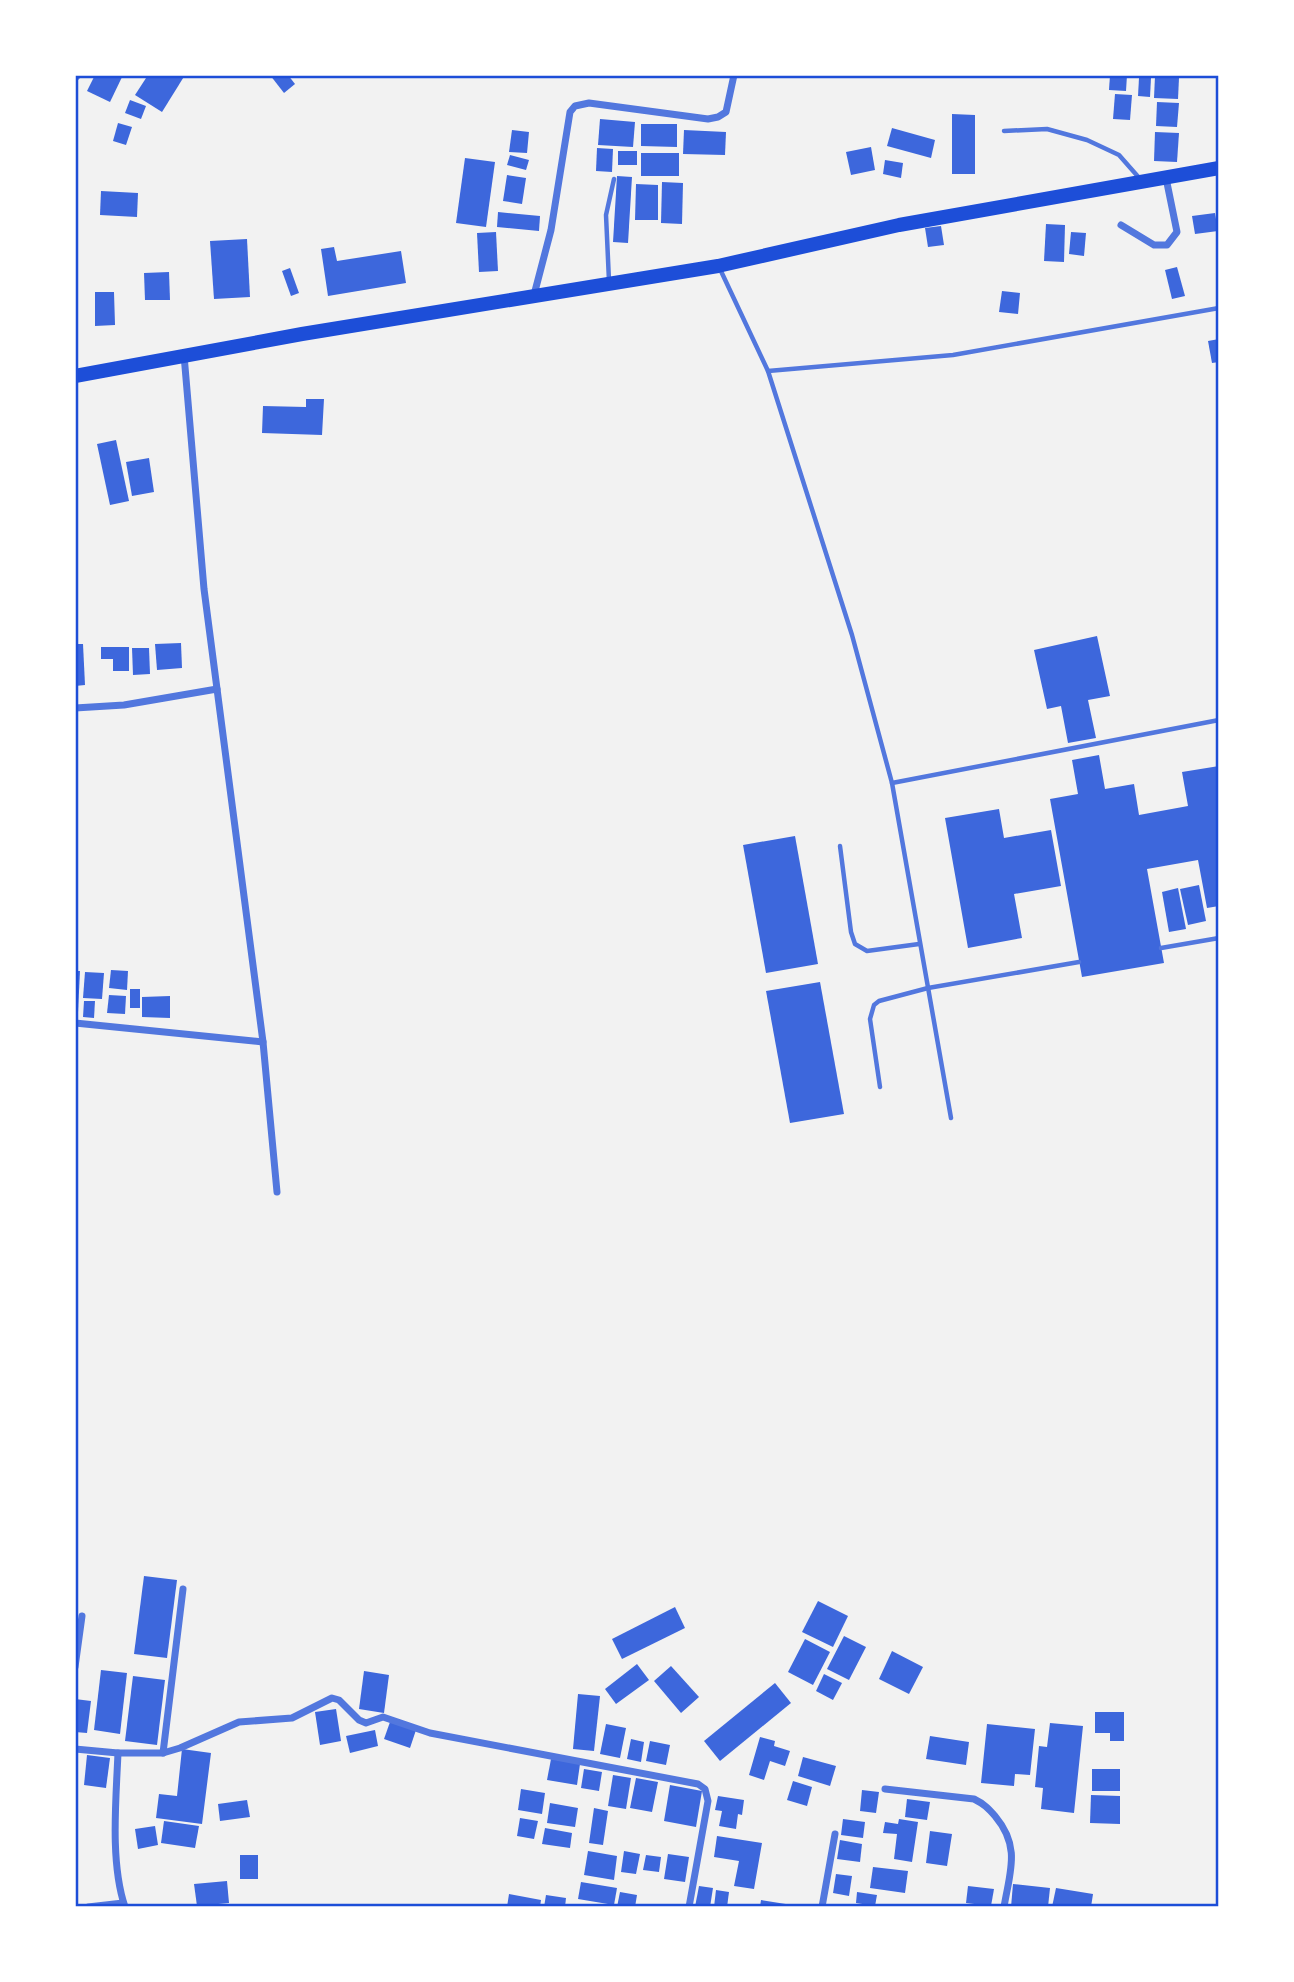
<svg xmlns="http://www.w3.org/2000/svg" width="1294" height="1982" viewBox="0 0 1294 1982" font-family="'IBM Plex Sans',sans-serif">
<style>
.building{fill:#3d67dc}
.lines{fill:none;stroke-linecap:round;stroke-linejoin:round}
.service{stroke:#5277de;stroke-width:4.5}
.minor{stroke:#5277de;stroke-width:7}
.tertiary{stroke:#5277de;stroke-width:10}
.trunk{stroke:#1d4ed8;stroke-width:14}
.neatline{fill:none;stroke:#1d4ed8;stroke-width:2.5}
</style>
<rect width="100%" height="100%" fill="#f2f2f2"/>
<!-- building -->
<g class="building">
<polygon points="95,75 123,75 110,102 87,91"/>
<polygon points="148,75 185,75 162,112 135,95"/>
<polygon points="270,75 288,75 295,84 284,93"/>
<polygon points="1110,75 1127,75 1126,91 1109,90"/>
<polygon points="1155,76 1179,78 1178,99 1154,98"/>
<polygon points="1139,78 1151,78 1150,97 1138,96"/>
<polygon points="1115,94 1132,95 1130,120 1113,119"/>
<polygon points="130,100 146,106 141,119 125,113"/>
<polygon points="1157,102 1179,103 1177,127 1156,126"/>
<polygon points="952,114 975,115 975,174 952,174"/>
<polygon points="600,119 635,122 633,147 598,145"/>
<polygon points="118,123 132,127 126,145 113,141"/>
<polygon points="641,124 677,124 677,147 641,146"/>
<polygon points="892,128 935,140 931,158 887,146"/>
<polygon points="512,130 529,132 527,153 509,152"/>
<polygon points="684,130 726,132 725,155 683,154"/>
<polygon points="1155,132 1179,133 1177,162 1154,161"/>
<polygon points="871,147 875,170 851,175 846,152"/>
<polygon points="597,148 613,149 612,172 596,171"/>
<rect x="618" y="151" width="19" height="14"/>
<rect x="641" y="153" width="38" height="23"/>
<polygon points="510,155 529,160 526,170 507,165"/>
<polygon points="465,158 495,162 486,227 456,223"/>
<polygon points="885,160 903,163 901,178 883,174"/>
<polygon points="507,175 526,178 522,204 503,201"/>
<polygon points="617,176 632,177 628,243 613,242"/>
<polygon points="662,182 683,183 682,224 661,223"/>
<polygon points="636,184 658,185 658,220 635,220"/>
<polygon points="101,191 138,193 137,217 100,215"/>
<polygon points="498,212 540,216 539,231 497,227"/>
<polygon points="1215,213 1218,231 1195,234 1192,216"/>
<polygon points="1046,224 1065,225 1064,262 1044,261"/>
<polygon points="941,226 944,245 928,247 925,228"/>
<polygon points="496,232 498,271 479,272 477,233"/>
<polygon points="1071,232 1086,233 1084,256 1069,254"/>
<polygon points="247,239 250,297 214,299 210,241"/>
<polygon points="334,247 337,261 401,251 406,283 328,296 321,249"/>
<polygon points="1177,267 1185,296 1172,299 1165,270"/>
<polygon points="290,268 299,293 291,296 282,271"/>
<polygon points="169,272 170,300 145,300 144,273"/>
<polygon points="1002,291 1020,293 1018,314 999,312"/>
<polygon points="95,292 114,292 115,325 95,326"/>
<polygon points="1219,339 1219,362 1212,363 1208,341"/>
<polygon points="306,399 324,399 322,435 262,433 263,406 306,407"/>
<polygon points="116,440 129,501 110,505 97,444"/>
<polygon points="149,458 154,492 132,496 126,462"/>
<polygon points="1097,636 1110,696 1088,700 1096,738 1068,743 1061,706 1047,709 1034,650"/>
<polygon points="181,643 182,668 157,670 155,644"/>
<polygon points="75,644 83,644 85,685 75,686"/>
<polygon points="101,647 129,647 129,671 113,671 113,659 101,659"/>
<polygon points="132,648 149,648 150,674 133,675"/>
<polygon points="1099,755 1105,789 1134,784 1139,815 1188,806 1182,772 1219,766 1219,906 1207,908 1198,860 1147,869 1164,963 1082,977 1050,799 1078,794 1072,760"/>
<polygon points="999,809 1004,838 1051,830 1061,886 1014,894 1022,938 968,948 945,818"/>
<polygon points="795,836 818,964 766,973 743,845"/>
<polygon points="1199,885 1206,921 1188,925 1180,889"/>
<polygon points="1178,888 1186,929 1169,932 1162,892"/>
<polygon points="111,970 128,971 127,990 109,988"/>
<polygon points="75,971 80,971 78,1012 75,1012"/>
<polygon points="85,972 104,973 102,999 83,998"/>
<polygon points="820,982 844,1114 790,1123 766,991"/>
<rect x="130" y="989" width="10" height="19"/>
<polygon points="109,995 126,996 125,1014 107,1013"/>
<polygon points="170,996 170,1018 142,1017 142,997"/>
<polygon points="84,1001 95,1001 94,1018 83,1017"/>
<polygon points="144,1576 177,1580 167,1658 134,1654"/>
<polygon points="818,1601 848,1616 833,1647 802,1632"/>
<polygon points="675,1607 685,1628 622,1659 612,1639"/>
<polygon points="844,1636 866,1647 849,1680 827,1669"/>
<polygon points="805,1639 830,1652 813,1685 788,1672"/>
<polygon points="892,1651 923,1667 909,1694 879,1679"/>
<polygon points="637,1664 649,1680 616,1704 605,1689"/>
<polygon points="671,1666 699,1697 681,1713 654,1681"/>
<polygon points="101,1670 127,1673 120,1734 94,1730"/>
<polygon points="364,1671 389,1675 384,1713 359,1709"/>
<polygon points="824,1674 842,1683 833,1700 816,1691"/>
<polygon points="133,1676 165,1680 157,1745 125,1741"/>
<polygon points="775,1683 791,1703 720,1761 704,1741"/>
<polygon points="578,1694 600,1696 594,1751 573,1749"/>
<polygon points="75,1699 91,1701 87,1733 75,1732"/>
<polygon points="336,1709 341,1741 320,1745 315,1712"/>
<polygon points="1095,1712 1124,1712 1124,1741 1110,1741 1110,1733 1095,1733"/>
<polygon points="390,1722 416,1730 410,1748 384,1739"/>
<polygon points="1050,1723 1083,1726 1074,1813 1041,1809 1043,1788 1035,1787 1039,1746 1047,1747"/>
<polygon points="606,1724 626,1728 620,1758 600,1754"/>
<polygon points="987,1724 1035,1729 1030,1775 1015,1774 1014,1786 981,1783"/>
<polygon points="375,1730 378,1746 350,1753 346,1736"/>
<polygon points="930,1736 969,1742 966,1765 926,1759"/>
<polygon points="760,1737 775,1741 774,1746 790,1751 785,1766 770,1761 764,1780 749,1775"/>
<polygon points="631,1739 644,1742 641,1762 627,1759"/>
<polygon points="650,1741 670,1745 666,1765 646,1761"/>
<polygon points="182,1749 211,1753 202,1824 156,1818 159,1794 177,1796"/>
<polygon points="87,1755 110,1758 106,1788 84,1785"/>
<polygon points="803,1757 836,1766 830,1786 798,1776"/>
<polygon points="551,1759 580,1764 577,1785 547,1780"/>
<polygon points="584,1769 602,1772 599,1791 581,1788"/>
<rect x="1092" y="1769" width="28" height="22"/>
<polygon points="613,1775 631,1778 626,1809 608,1806"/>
<polygon points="636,1778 658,1782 652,1812 630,1808"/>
<polygon points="793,1781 812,1787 807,1806 787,1800"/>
<polygon points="670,1785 702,1791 696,1827 664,1821"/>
<polygon points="521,1789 545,1793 542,1814 518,1810"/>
<polygon points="862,1790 879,1792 876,1813 860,1811"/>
<polygon points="1091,1795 1120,1796 1120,1824 1090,1823"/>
<polygon points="718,1796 744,1800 742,1815 738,1814 736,1829 719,1826 722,1811 715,1810"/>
<polygon points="907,1799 930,1802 927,1820 905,1817"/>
<polygon points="247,1800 250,1817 220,1821 218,1804"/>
<polygon points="550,1803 578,1808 575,1827 547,1823"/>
<polygon points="594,1808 608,1811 603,1845 589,1843"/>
<polygon points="520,1818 538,1821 534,1839 517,1836"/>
<polygon points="843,1819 865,1822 863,1838 841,1835"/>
<polygon points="899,1819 918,1822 912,1862 894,1859 897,1834 883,1833 885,1822 898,1824"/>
<polygon points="164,1821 199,1826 195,1848 161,1843"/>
<polygon points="155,1826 158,1845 138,1849 135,1829"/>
<polygon points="545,1828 572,1833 570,1848 542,1844"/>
<polygon points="930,1831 952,1834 947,1866 926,1863"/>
<polygon points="717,1836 762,1843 754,1889 734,1886 739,1861 714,1857"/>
<polygon points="840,1840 862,1844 860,1862 837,1859"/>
<polygon points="588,1851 617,1856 614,1880 584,1875"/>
<polygon points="624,1851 640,1854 636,1874 621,1872"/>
<polygon points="668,1854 689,1857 685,1882 664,1879"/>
<rect x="240" y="1855" width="18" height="24"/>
<polygon points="646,1855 661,1857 659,1872 643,1870"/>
<polygon points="873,1867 908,1871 905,1893 870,1888"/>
<polygon points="836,1874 852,1876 849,1896 833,1893"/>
<polygon points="227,1881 229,1903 197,1906 194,1884"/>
<polygon points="581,1882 617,1888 614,1905 578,1899"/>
<polygon points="1013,1884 1050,1888 1048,1907 1011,1907"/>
<polygon points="699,1886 713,1888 710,1907 695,1907"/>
<polygon points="968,1886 994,1889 991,1906 966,1903"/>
<polygon points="1056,1888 1093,1894 1091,1907 1052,1907"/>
<polygon points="716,1890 729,1892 727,1907 714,1907"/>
<polygon points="620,1892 637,1895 635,1907 617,1907"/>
<polygon points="857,1892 877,1895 875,1906 856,1903"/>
<polygon points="509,1894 541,1900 540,1907 507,1907"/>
<polygon points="546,1895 566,1898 565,1907 544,1907"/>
<polygon points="761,1900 792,1905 792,1907 760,1907"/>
</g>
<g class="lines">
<!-- service -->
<g class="service">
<polyline points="1004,131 1047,129 1087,140 1119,155 1141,180"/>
<polyline points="720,269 768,371 852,635 892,783 951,1118"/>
<polyline points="609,281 606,215 614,179"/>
<polyline points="768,371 953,355 1219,308"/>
<polyline points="892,783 1219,720"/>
<polyline points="840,846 851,932 855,944 867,951 919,944"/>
<polyline points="1161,948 1219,938"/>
<polyline points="880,1087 870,1019 874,1005 879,1001 928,988 1079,962"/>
</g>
<!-- minor -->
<g class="minor">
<polyline points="1121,225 1154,245 1167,245 1177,232 1166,178"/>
<polyline points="534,295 551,230 570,112 575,106 589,103 708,119 718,117 726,112 734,75"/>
<polyline points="184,355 204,589 263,1042 277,1192"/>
<polyline points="75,708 124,705 217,689"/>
<polyline points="75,1023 263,1042"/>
<polyline points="75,1667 82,1616"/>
<polyline points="75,1749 118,1753 163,1753 180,1748 239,1722 292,1718 332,1698 339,1700 359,1720 366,1723 383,1717 430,1733 698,1784 705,1789 708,1801 689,1907"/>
<path d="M118,1753C116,1800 110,1863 125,1907"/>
<polyline points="163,1753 183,1589"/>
<path d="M885,1789L974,1799C984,1804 988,1808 995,1816C1021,1847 1010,1871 1004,1907"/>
<polyline points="88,1907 123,1903"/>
<polyline points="822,1907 835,1834"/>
</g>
<!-- tertiary -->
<polyline class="tertiary" points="75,76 76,75"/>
<!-- trunk -->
<polyline class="trunk" points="75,376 302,334 718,266 899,225 1219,168"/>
</g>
<!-- border -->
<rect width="1294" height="1982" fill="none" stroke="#ffffff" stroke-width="154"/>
<rect x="77" y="77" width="1140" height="1828" class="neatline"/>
</svg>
